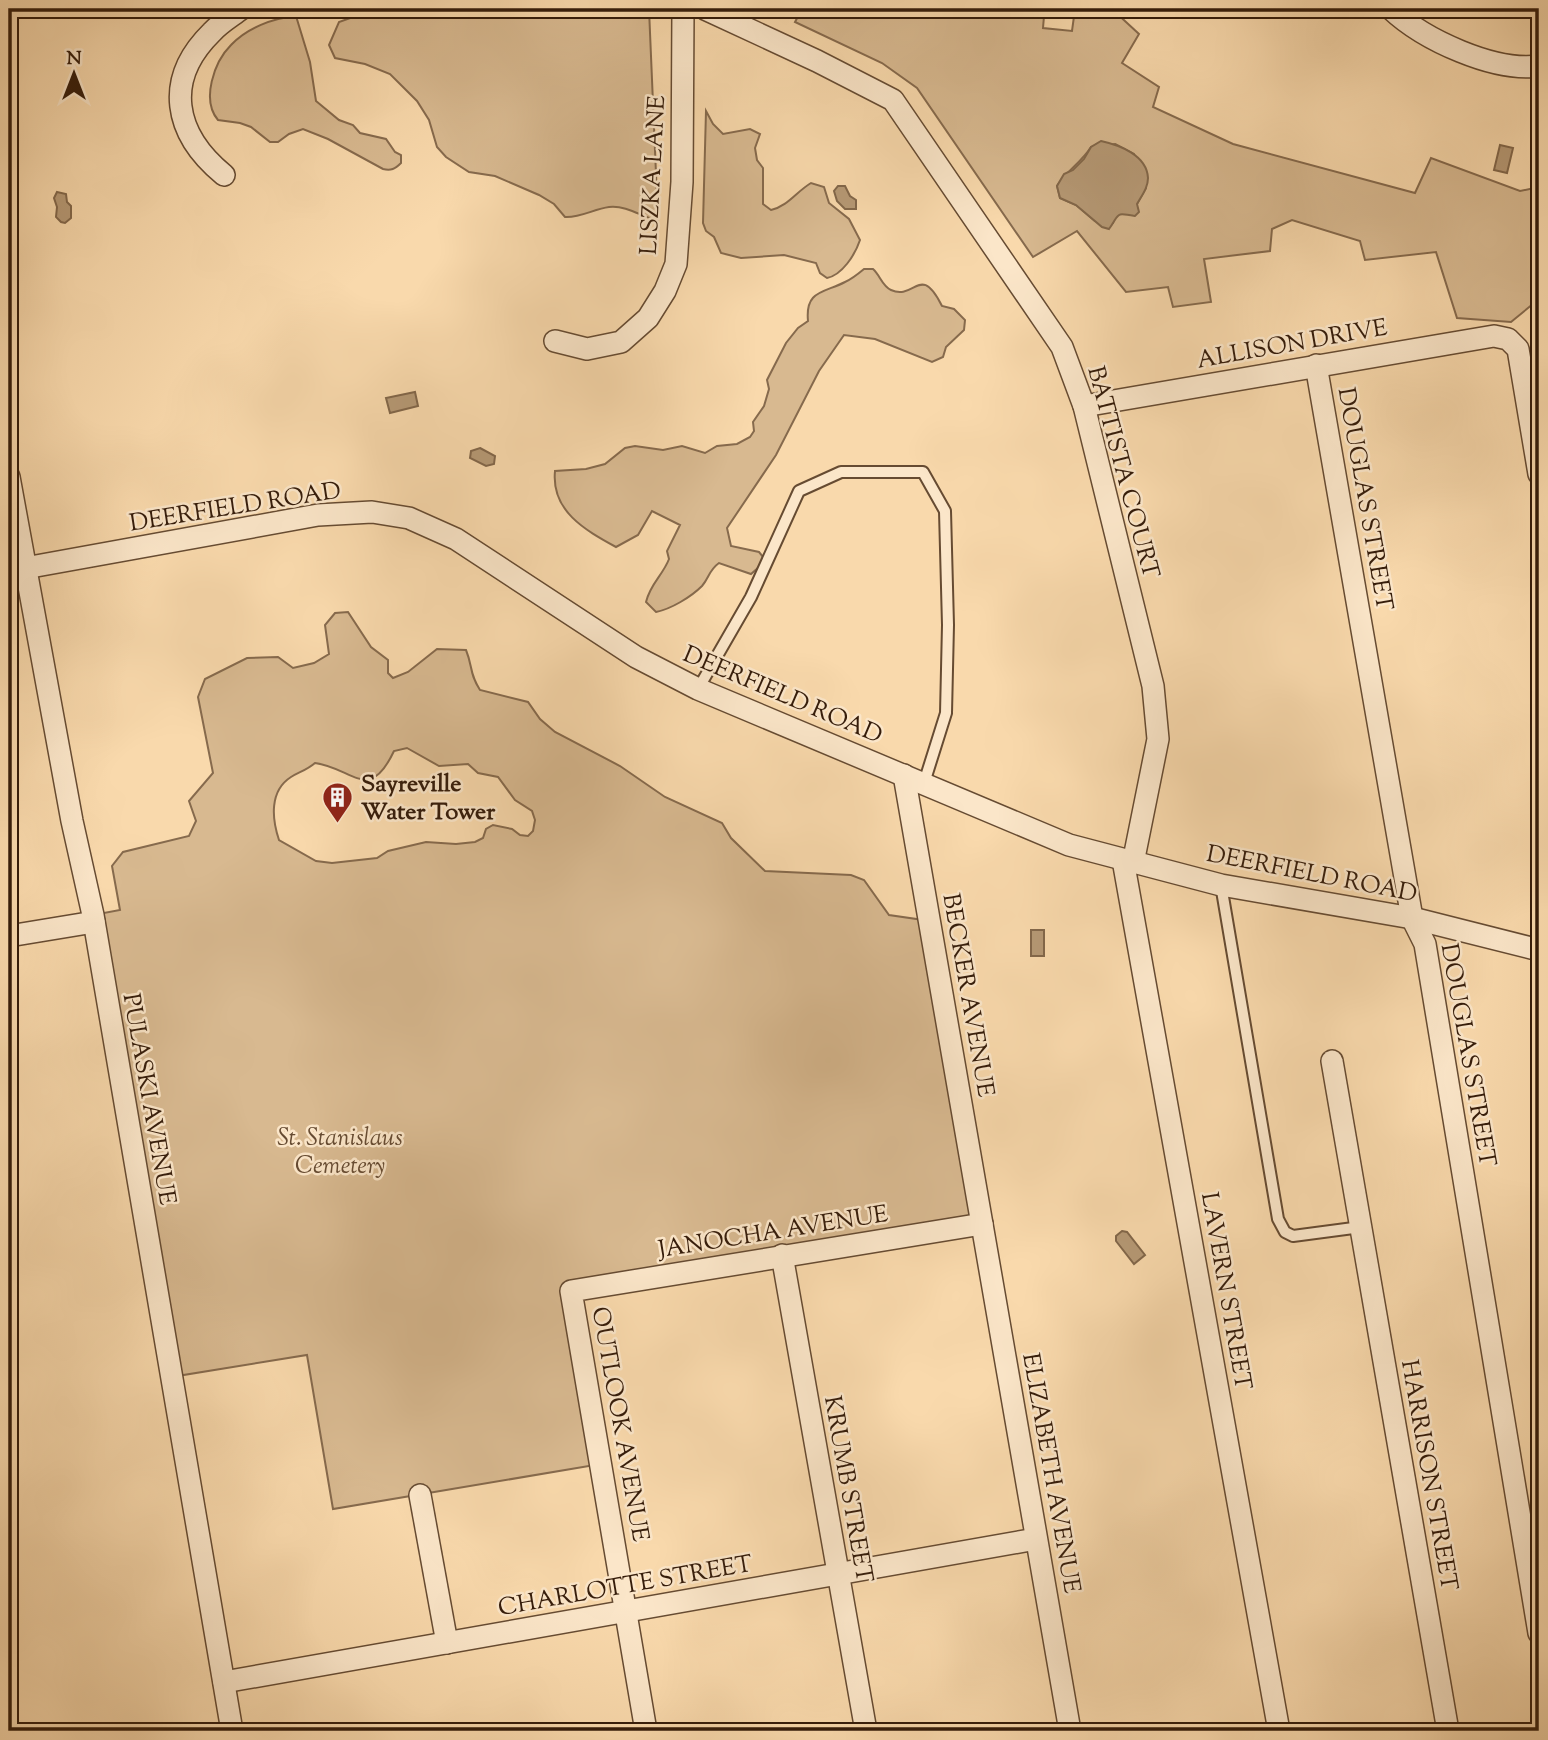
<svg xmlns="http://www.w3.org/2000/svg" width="1548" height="1740" viewBox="0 0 1548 1740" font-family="'Sorts Mill Goudy',serif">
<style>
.green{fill:#d8b990;stroke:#866a4d;stroke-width:2;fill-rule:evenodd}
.water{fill:#b69975;stroke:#82674a;stroke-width:2}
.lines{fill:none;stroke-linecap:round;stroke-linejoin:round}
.service-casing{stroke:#664b32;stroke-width:14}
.minor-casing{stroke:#664b32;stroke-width:24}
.service{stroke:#fbe6c9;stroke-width:10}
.minor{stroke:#fbe6c9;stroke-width:21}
.labels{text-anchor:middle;stroke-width:5;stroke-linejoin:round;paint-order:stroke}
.street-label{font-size:24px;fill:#351c0a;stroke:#fbe6c9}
.poi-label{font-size:24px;font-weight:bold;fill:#351c0a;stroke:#fbe6c9;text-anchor:start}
.park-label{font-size:24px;font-style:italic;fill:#664b32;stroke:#fbe6c9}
</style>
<rect width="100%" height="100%" fill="#f9d9ac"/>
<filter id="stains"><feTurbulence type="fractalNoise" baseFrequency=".00286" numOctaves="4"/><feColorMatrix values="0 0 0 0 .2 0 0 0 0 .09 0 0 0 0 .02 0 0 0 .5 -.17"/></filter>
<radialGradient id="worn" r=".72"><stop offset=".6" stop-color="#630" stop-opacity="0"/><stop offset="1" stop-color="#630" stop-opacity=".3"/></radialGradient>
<!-- green -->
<g class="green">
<path d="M448,9H649L658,221C642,217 627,205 609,207C594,209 580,218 565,217L554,204L539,195L495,176L469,172L446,157L437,147L429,120L417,101L390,74L365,64L335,58L329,45L339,22L353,17L404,18Z"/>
<path d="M802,9H1023V13L1044,16L1043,28L1072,31L1075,9L1113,10L1139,34L1122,63L1159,87L1153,107L1233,144L1415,193L1431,158L1520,191L1539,187V299L1511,322L1457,318L1436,252L1365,260L1360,241L1292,220L1272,229L1270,251L1204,259L1211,302L1173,307L1168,287L1126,292L1077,231L1033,257L917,88L882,63L795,22ZM1115,144L1134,154L1146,188L1137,204L1115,216L1113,223L1095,221L1076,205L1060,198L1057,186C1066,171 1081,163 1091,147Z"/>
<path d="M296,16L310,62L316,101L339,120L353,125L360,133L386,139L395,152L401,155V163C395,169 391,171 383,169L328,139L303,129L289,134L278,142H270L251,127L240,123L218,120C201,100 214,62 231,45C247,28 273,18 296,16Z"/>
<path d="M706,111L713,124L723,134L750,129L760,134L755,148L757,160L763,168V204L771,210C788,206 796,192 811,183L824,187L829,203L849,219L860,240C855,255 842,275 827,278L820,273L816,263L784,255L741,258L721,253L714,237L706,231L703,223Z"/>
<path d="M864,269H873C880,275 882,286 891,290C915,301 920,262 942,306L954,309L965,320L964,330L946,347L943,357L932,362L875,339L844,335L819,371L776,455L727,528L731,546L759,552L764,558L759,567L751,574L719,563C709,570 709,578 702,586C691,597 671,609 656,612L646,602C650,584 663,575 669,559L667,551L680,525L652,511L638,535L616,547C585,530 551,511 555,471L586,469L605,464L625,448L635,446L663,450L682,446L705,453L717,446L737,444L750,437L754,431L753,422L764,406L769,389L767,380L786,343L798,328L808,321C805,290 824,293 845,282C852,279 858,274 864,269Z"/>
<path d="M348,612L371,647L388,660V673L393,678L408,672L437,649L466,650C473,667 469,673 480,690L528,702L540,719L555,732L620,766L665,797L722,823L731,838L765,871L851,875L864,880L889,915L930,921L982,1224L572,1290L601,1464L333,1509L307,1355L171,1377L93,915L120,910L112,866L123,852L189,836L196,821L189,801L213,773L198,697L205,679L247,658L278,657L293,668L314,663L329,654L325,625L335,613ZM407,748L439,766L468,764L478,773L498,777L515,800L532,811L535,820L533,831L528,836L520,835L512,829L493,825L486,829L483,838L475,842L456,844L426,842L388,851L377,858L332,863L316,861L279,840C272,819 269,791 291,777C299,772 307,770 315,763C353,768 369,804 394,751Z"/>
</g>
<!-- water -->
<g class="water">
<path d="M1101,141C1119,145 1147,155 1148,178C1148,188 1142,195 1137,204L1139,212L1135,216C1114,212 1120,214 1109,229L1102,227L1076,205L1060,198L1057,186L1064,174L1073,170L1084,159L1091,147Z"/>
<polygon points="1500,145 1513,148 1507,173 1494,170"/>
<polygon points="838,186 845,186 850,196 856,200 856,209 845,209 837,201 834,191"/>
<polygon points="57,192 66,194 67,202 71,206 71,218 65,223 61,222 56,217 57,207 54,198"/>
<polygon points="415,392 418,406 390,413 386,398"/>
<polygon points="480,448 495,456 494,464 486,466 470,458 471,451"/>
<rect x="1031" y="930" width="13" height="26"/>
<polygon points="1122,1231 1127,1232 1145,1255 1134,1264 1116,1241 1116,1236"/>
</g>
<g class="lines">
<defs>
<g id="service">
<polyline points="698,689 751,597 799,491 841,472 923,472 945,511 948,625 946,713 924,783"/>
<polyline points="1221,885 1278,1219 1285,1232 1293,1236 1361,1227"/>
</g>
<g id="minor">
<polyline points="705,9 817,61 893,100 1062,347 1084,406 1153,686 1158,739 1133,863"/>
<path d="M1391,9C1424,40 1494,72 1539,66"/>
<path d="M224,175C174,134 163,80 212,32C220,23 232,16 241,9"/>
<polyline points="555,341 587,349 621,342 648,318 665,291 676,264 682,182 683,9"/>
<polyline points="1316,365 1412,918 1425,944 1539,1633"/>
<polyline points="1084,406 1494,336 1508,339 1518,349 1539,474"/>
<polyline points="9,477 72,821 93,915 232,1731"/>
<polyline points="25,568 318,515 372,512 409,518 456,539 636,657 698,689 1069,845 1221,885 1412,918 1539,950"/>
<polyline points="904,775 1070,1731"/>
<polyline points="1123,860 1279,1731"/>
<polyline points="9,936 94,922"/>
<polyline points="1332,1061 1448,1731"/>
<polyline points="782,1255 866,1731"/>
<polyline points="420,1495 447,1643"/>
<polyline points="224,1682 1036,1539"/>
<polyline points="646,1731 571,1291 982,1224"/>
</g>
</defs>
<!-- service casing -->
<use href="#service" class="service-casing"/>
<!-- minor casing -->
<use href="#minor" class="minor-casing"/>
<!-- service -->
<use href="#service" class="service"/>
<!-- minor -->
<use href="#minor" class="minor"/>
</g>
<!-- icons -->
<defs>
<symbol id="building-pin" viewBox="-11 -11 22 30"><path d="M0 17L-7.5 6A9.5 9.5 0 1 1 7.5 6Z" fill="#8f2418" stroke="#fbe6c9"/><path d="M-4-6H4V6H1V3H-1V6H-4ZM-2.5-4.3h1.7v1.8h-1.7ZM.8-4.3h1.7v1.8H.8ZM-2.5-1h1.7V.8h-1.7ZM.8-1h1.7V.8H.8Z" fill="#fff"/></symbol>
</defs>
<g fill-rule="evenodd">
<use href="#building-pin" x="320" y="780" width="35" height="47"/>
</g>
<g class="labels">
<!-- street labels -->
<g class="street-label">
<text transform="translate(652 175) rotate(-87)" y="8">LISZKA LANE</text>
<text transform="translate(1292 343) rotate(-10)" y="8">ALLISON DRIVE</text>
<text transform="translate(1124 472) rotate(75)" y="8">BATTISTA COURT</text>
<text transform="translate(1366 499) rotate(80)" y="8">DOUGLAS STREET</text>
<text transform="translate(235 506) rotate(-9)" y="8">DEERFIELD ROAD</text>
<text transform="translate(783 694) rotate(23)" y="8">DEERFIELD ROAD</text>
<text transform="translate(1312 873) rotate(11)" y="8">DEERFIELD ROAD</text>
<text transform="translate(969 995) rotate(80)" y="8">BECKER AVENUE</text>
<text transform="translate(1469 1055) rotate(80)" y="8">DOUGLAS STREET</text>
<text transform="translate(150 1099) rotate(80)" y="8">PULASKI AVENUE</text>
<text transform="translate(773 1231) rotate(-9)" y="8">JANOCHA AVENUE</text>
<text transform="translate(1227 1291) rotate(80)" y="8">LAVERN STREET</text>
<text transform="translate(621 1424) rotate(80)" y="8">OUTLOOK AVENUE</text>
<text transform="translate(1052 1473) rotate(80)" y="8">ELIZABETH AVENUE</text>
<text transform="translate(1430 1475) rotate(80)" y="8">HARRISON STREET</text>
<text transform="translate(849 1489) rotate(80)" y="8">KRUMB STREET</text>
<text transform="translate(625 1585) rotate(-10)" y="8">CHARLOTTE STREET</text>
</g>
<!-- poi labels -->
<g class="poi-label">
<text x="361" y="791">Sayreville<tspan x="361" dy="28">Water Tower</tspan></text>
</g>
<!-- park labels -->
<g class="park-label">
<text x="340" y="1145">St. Stanislaus<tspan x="340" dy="28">Cemetery</tspan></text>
</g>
</g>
<!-- margin -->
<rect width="1548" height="1740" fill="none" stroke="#f9d9ac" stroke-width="35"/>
<rect x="10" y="10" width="1527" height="1719" fill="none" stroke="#351c0a" stroke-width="3.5"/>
<rect x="18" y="18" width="1513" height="1705" fill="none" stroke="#351c0a" stroke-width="2"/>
<!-- north arrow -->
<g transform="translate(74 74)" stroke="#fbe6c9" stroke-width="5" paint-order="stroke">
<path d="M0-5L12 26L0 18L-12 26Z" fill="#351c0a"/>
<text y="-10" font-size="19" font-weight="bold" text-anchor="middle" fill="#351c0a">N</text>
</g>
<rect width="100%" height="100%" filter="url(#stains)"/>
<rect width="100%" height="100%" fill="url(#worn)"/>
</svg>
